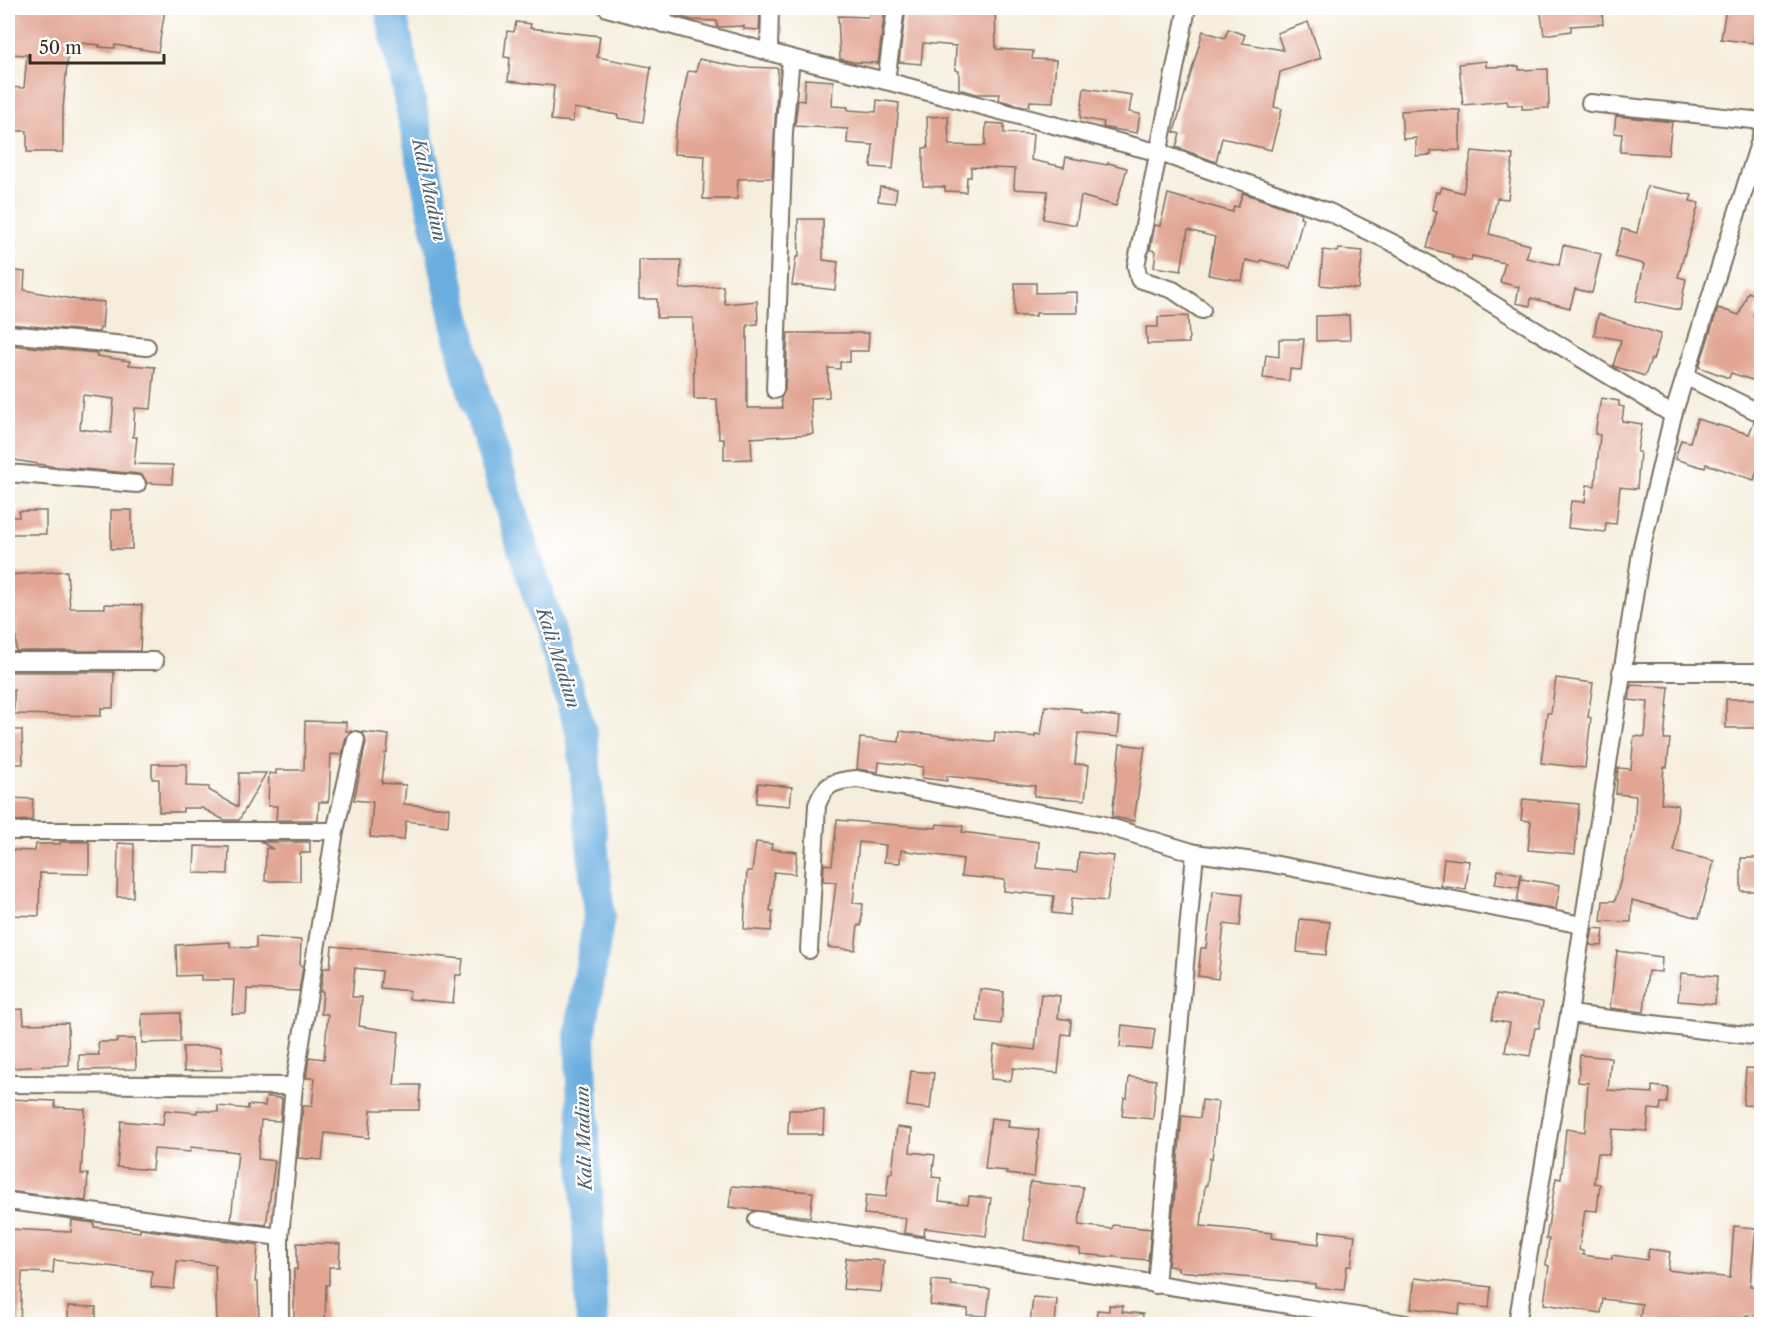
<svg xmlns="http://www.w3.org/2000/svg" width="1769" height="1332" viewBox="0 0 1769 1332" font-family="'Libre Caslon Text',serif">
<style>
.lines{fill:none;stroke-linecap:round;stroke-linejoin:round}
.river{stroke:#6aaedf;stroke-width:32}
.building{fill:#e2a593;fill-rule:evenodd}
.minor-casing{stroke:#7c6f61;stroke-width:20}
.minor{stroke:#fff;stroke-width:16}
.labels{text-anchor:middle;stroke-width:4.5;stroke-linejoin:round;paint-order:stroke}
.water-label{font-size:18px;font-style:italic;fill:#4e5f6b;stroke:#fff}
</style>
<rect width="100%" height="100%" fill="#fff"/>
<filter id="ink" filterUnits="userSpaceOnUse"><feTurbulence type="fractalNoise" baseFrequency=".0167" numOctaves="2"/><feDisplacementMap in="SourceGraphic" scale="12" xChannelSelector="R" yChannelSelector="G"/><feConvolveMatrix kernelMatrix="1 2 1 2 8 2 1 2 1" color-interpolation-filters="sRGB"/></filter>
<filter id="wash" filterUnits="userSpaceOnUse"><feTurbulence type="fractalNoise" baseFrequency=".008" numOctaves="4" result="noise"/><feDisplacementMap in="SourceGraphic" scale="24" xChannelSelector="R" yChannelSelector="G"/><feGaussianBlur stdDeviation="1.35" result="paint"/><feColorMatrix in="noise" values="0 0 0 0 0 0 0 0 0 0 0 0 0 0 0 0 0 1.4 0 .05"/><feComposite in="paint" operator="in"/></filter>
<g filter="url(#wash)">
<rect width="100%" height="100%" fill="#f6eedd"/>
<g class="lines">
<!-- river -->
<polyline class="river" points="390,8 468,374 582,734 599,916 580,1036 592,1324"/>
</g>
<g id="blocks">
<!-- building -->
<g class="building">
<polygon points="8,8 151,8 165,10 158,52 115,45 115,48 99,47 100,45 69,42 63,109 63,152 27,152 27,131 9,131 8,87 24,88 27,55 8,54"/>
<polygon points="674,8 760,8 759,30 744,29 744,26 717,27 717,21 692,20 674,15"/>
<polygon points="871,8 885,8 878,63 853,62 840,59 838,16 869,17"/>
<polygon points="906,8 995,8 996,49 1033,51 1032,59 1056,60 1053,102 1030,101 1029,106 1022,106 999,100 1000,94 977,94 959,89 959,71 955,70 956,46 923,43 921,64 899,62"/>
<polygon points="1540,8 1602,8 1603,24 1571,26 1571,31 1544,35"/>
<polygon points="1726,8 1758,8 1753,43 1721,39"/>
<polygon points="516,22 531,24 530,28 600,36 597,57 651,67 643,122 618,118 618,115 574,108 573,122 551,120 554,86 508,81 510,58 504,57 507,31 514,32"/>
<polygon points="1308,22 1321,58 1280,72 1274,107 1282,109 1271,150 1222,138 1216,162 1176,147 1180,134 1174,132 1203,31 1225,38 1228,29 1245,35 1242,43 1283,50 1277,33"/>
<polygon points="699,59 740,67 778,68 772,178 738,179 737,199 703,199 705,156 674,154 675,135 688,71 696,72"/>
<polygon points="1486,61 1486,67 1519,66 1519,70 1548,69 1549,108 1522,109 1522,105 1508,105 1507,101 1463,105 1459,64"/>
<polygon points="805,79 833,81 832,106 848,107 848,110 876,112 877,100 899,103 893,169 871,167 873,145 847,143 848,129 795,126 798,100 804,101"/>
<polygon points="1084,88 1132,95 1129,112 1140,114 1137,133 1106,128 1103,127 1104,122 1080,118"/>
<polygon points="1432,109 1460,110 1460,150 1431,151 1431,155 1416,156 1416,138 1403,139 1401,111"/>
<polygon points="948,116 949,145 985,146 986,123 1004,124 1004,133 1033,134 1031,160 1064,167 1066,157 1107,165 1108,163 1127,168 1116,206 1081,196 1076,225 1043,219 1048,191 1014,189 1015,169 971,167 971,177 967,177 966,192 945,191 945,187 923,186 923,148 928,148 927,117"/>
<polygon points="1616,116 1672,122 1668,155 1620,152 1622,134 1614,133"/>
<polygon points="1472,151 1513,155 1508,199 1497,198 1489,234 1530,245 1526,258 1559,265 1563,245 1601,254 1592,293 1575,289 1570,308 1531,298 1530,306 1516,303 1519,287 1500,282 1505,263 1472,256 1471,261 1453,257 1453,255 1427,248 1437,211 1432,210 1436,192 1440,193 1442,187 1463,193"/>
<polygon points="1647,186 1692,195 1690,201 1699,203 1678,277 1686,279 1680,310 1636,301 1644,264 1615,257 1622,229 1637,233"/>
<polygon points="880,187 897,189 895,203 878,201"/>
<polygon points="1243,193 1301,213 1300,217 1303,218 1290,268 1261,260 1260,263 1246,260 1242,281 1208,275 1215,237 1188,230 1181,271 1154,267 1156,251 1150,250 1155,225 1160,226 1168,194 1232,212 1234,206 1238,207"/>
<polygon points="798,219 823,219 823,260 838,262 835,290 792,285 796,257 799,257"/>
<polygon points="1339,249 1363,251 1358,289 1320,285 1323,250 1338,252"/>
<polygon points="639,260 681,260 680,289 723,286 725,304 757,301 758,324 747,325 747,408 782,408 781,398 785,390 788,333 869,333 868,351 850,351 850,362 840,362 840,369 828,368 829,397 810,398 813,434 751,438 752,459 724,460 724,439 719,439 717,399 694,399 693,318 657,318 657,299 639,299"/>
<polygon points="8,270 25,272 24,290 78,300 104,302 102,328 100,328 99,332 8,324"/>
<polygon points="1015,283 1036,283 1036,293 1077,292 1077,313 1036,313 1036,316 1014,316"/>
<polygon points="1748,292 1761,297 1753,316 1761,319 1761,383 1731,373 1729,378 1699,367 1718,308 1739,315"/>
<polygon points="1598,314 1661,334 1653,360 1651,359 1645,376 1613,366 1621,340 1594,335"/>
<polygon points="1349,315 1350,340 1316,341 1316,316"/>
<polygon points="1188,316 1189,343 1147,344 1146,327 1158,327 1158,317"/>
<polygon points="1279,339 1304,339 1301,370 1290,369 1289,381 1263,378 1266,355 1279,357"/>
<path d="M8,345L97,353L96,356L130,361L129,365L155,367L151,409L135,408L133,437H137L134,464L173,465L172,484L147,483L143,476L138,474L51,466L8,459ZM83,395L114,399L111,433L80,429Z"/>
<polygon points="1601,398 1619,401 1619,406 1624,407 1622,421 1642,424 1637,452 1640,452 1637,489 1620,487 1616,524 1606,523 1605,532 1568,528 1571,501 1585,502 1587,485 1595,486 1600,435 1595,434"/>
<polygon points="1697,419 1749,434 1754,422 1761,424 1761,457 1754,480 1706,464 1705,468 1675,459 1681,440 1690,442"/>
<rect x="111" y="510" width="21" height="39"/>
<polygon points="19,511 46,511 46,534 8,534 8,517 19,517"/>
<polygon points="67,571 70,608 105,608 105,604 142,605 140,651 16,651 16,617 8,618 8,575"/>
<polygon points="8,672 114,672 113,708 101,708 101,716 14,714 14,690 8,690"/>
<polygon points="1556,678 1593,683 1588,717 1591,718 1585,768 1541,763 1547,713 1551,713"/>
<polygon points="1631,685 1669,687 1664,739 1670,739 1667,767 1664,767 1661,803 1678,805 1674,851 1714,861 1699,918 1632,900 1631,922 1601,921 1603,901 1615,901 1634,830 1636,796 1616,794 1618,768 1631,769 1634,736 1645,737 1648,702 1629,700"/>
<rect x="1726" y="699" width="35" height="29"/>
<polygon points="1045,706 1081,709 1080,712 1120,717 1118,737 1078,733 1075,764 1089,765 1085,800 1034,796 1035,786 947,776 947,781 922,778 923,767 879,762 878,772 857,769 860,738 899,742 900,731 994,742 995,732 1035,737 1035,734 1041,735"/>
<polygon points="305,721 346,722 346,731 351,731 346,737 342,755 331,754 329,798 328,802 319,802 318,820 276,820 277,806 268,806 269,773 276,774 276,770 304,770"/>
<polygon points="8,730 22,730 23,764 8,764"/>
<polygon points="363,732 389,735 387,753 385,753 382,783 406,785 404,804 449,808 448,826 406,821 404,840 370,837 373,802 354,800 366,742"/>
<polygon points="1120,744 1145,747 1134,821 1112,817"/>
<polygon points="152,764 187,764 186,786 209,787 209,790 238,807 239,773 266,773 239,820 224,820 202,808 183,808 183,812 159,812 159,779 152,779"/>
<polygon points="758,783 792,787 790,806 756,803"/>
<polygon points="8,798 33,799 32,820 8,821"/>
<polygon points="1523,799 1579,804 1575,854 1528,850 1531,821 1521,820"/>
<polygon points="837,820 936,828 937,824 963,826 962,832 1039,842 1037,868 1077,872 1079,852 1114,856 1107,901 1072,898 1070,915 1052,913 1054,896 1004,891 1005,880 961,876 963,859 901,850 900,863 884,862 886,845 859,842 853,903 863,904 861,926 858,925 855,950 828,947 836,882 823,881 824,864 832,865"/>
<polygon points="60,842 89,842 89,874 40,873 39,916 8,915 8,850 35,851 36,844 60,844"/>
<polygon points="261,842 310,842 310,853 300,853 300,881 265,881 266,848 273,849"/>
<polygon points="756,842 772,844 771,849 797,852 795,874 774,872 770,911 773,911 771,931 744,929 747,871 752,871"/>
<polygon points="118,843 134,844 133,897 117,897"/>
<polygon points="195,846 229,847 228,874 194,873"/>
<polygon points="1444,858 1469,861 1466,890 1441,886"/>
<rect x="1741" y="858" width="19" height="33"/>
<polygon points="1498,870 1521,874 1519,888 1495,884"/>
<polygon points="1521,879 1560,885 1556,909 1517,902"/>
<polygon points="1213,891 1243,894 1240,926 1224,924 1218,979 1198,976 1201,948 1206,948"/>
<polygon points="1300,919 1330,922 1326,955 1297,952"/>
<polygon points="1593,928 1604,929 1602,946 1590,945"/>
<polygon points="256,937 301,940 300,965 303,966 299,991 247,989 246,1014 232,1014 234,980 201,980 201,975 177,976 176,945 230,942 230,947 256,948"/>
<polygon points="332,946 463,959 461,975 456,975 453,1003 409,999 410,991 380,988 382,971 355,968 352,997 362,997 359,1026 399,1032 394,1085 420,1085 419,1110 371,1110 369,1138 325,1133 322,1160 298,1158 303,1106 312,1106 315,1078 306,1078 309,1057 324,1059 328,1014 321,1014 323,992 320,992 324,968 330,968"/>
<polygon points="1617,951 1662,957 1661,972 1648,971 1644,1012 1610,1008"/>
<polygon points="1681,973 1717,976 1715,1004 1678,1001"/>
<polygon points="980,989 1004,992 1001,1024 977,1021"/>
<polygon points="1041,994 1060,996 1058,1018 1071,1020 1070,1035 1062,1034 1058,1073 1013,1068 1011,1081 991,1079 994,1045 1035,1050"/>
<polygon points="1497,994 1543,1002 1539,1028 1535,1028 1530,1056 1505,1052 1510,1023 1492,1020"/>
<polygon points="23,1009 24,1024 68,1023 69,1065 11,1068 8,1010"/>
<polygon points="180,1013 180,1042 142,1043 142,1014"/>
<polygon points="1122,1025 1155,1029 1152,1050 1120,1047"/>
<polygon points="117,1039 135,1039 136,1069 79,1070 79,1055 99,1055 98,1042 117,1042"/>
<polygon points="221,1046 222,1070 184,1071 183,1047"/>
<polygon points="1580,1055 1611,1058 1608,1090 1652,1093 1652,1086 1668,1088 1667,1103 1661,1103 1660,1110 1649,1109 1647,1131 1612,1129 1609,1155 1598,1153 1594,1183 1600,1184 1597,1211 1585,1210 1579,1250 1583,1251 1583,1255 1612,1259 1612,1255 1647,1260 1649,1249 1670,1252 1668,1270 1730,1278 1734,1226 1756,1228 1750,1286 1761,1287 1761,1316 1746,1315 1745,1324 1680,1323 1680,1324 1662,1324 1662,1321 1640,1319 1642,1304 1603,1299 1601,1313 1544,1304 1549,1266 1546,1265 1549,1239 1546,1239 1556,1178 1561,1179 1566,1129 1585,1132 1588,1083 1578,1082"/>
<polygon points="1746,1068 1761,1069 1761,1106 1743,1105"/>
<polygon points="911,1071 934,1073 930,1109 907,1106"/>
<polygon points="1129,1077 1156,1080 1153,1119 1122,1116 1124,1098 1127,1098"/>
<polygon points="266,1097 282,1098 280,1121 261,1120 258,1159 275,1161 266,1225 231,1220 238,1152 191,1147 190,1152 154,1149 152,1170 117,1167 121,1121 163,1125 165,1110 197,1113 197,1110 218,1112 218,1106 248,1109 248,1105 265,1106"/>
<polygon points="8,1099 55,1101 55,1107 85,1109 81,1174 88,1174 86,1201 8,1191"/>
<polygon points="1202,1100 1218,1102 1212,1159 1210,1158 1207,1185 1205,1185 1201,1226 1273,1233 1272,1238 1319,1244 1320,1231 1355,1235 1351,1266 1347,1266 1344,1290 1315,1287 1315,1284 1178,1271 1178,1267 1168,1266 1182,1116 1200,1118"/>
<polygon points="789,1110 824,1110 823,1134 788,1134"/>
<polygon points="991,1118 1009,1120 1008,1127 1039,1130 1034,1177 1006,1174 1007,1171 985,1169"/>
<polygon points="897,1127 912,1129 910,1152 935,1155 932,1177 941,1178 939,1201 968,1204 969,1196 991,1198 986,1236 925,1228 924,1236 904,1233 906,1218 864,1214 866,1195 886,1197 889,1173 892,1173"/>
<polygon points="1030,1182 1083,1187 1079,1225 1112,1229 1113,1225 1151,1229 1148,1260 1080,1254 1080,1249 1024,1240"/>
<polygon points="732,1186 813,1192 810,1217 729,1207"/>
<polygon points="72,1220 94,1223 94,1227 140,1232 140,1229 258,1245 255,1282 258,1282 259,1324 217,1324 215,1265 177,1261 174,1289 151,1287 152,1271 54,1260 53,1273 22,1272 20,1324 8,1324 8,1229 71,1232"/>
<polygon points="297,1243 340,1244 339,1267 329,1267 329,1285 326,1285 325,1324 294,1324 294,1269 297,1270"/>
<polygon points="846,1258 884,1261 881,1292 843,1289"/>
<polygon points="1415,1278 1491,1287 1489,1308 1460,1304 1459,1314 1411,1308"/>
<polygon points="932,1280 951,1282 951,1285 990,1289 987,1316 967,1315 968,1309 930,1305"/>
<polygon points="1033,1297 1057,1299 1055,1324 1030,1324"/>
<polygon points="1109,1305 1123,1306 1122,1312 1143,1314 1142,1324 1096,1324 1097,1310 1109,1311"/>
<polygon points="68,1306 96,1307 96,1324 68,1324"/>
</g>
</g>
</g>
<g filter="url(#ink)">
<use href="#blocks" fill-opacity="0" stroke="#7c6f61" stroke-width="1.5"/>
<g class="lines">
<defs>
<g id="minor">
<polyline points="607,8 791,58 886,81 1160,153 1329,212 1397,245 1673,415"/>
<polyline points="1187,8 1136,266 1139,279 1173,290 1202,310"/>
<polyline points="663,24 664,8"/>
<polyline points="769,52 770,8"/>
<polyline points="886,81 896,8"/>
<polyline points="1590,103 1762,121"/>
<polyline points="8,334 147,347"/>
<polyline points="1685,376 1762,414"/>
<polyline points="775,390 784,132 791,58"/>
<polyline points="8,473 137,484"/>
<polyline points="8,661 155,661"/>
<polyline points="1621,672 1762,672"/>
<polyline points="8,831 335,831"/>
<path d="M809,950L817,805C825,783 834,781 857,779L1100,824L1195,853L1268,863L1582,925"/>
<polyline points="1569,1014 1762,1037"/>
<polyline points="8,1084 294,1086"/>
<polyline points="8,1201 280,1237"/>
<polyline points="757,1220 1407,1324"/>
<polyline points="1156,1285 1195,853"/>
<polyline points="280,1324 280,1237 294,1086 335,831 356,740"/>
<polyline points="1517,1324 1569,1014 1642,546 1673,415 1762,134"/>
</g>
</defs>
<!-- minor casing -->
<use href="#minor" class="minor-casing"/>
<!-- minor -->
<use href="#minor" class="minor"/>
</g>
</g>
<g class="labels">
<!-- water labels -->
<g class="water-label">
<text transform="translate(429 190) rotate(78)" y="6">Kali Madiun</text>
<text transform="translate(558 658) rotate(72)" y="6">Kali Madiun</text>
<text transform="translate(584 1138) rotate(-92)" y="6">Kali Madiun</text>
</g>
</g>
<!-- margin -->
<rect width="1769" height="1332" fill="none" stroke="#fff" stroke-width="30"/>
<!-- scale -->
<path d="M30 54v9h134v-9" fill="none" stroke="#3b2a1e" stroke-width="3"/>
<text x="39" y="54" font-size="18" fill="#3b2a1e" stroke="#ffffff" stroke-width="4.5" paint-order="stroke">50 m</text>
</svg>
